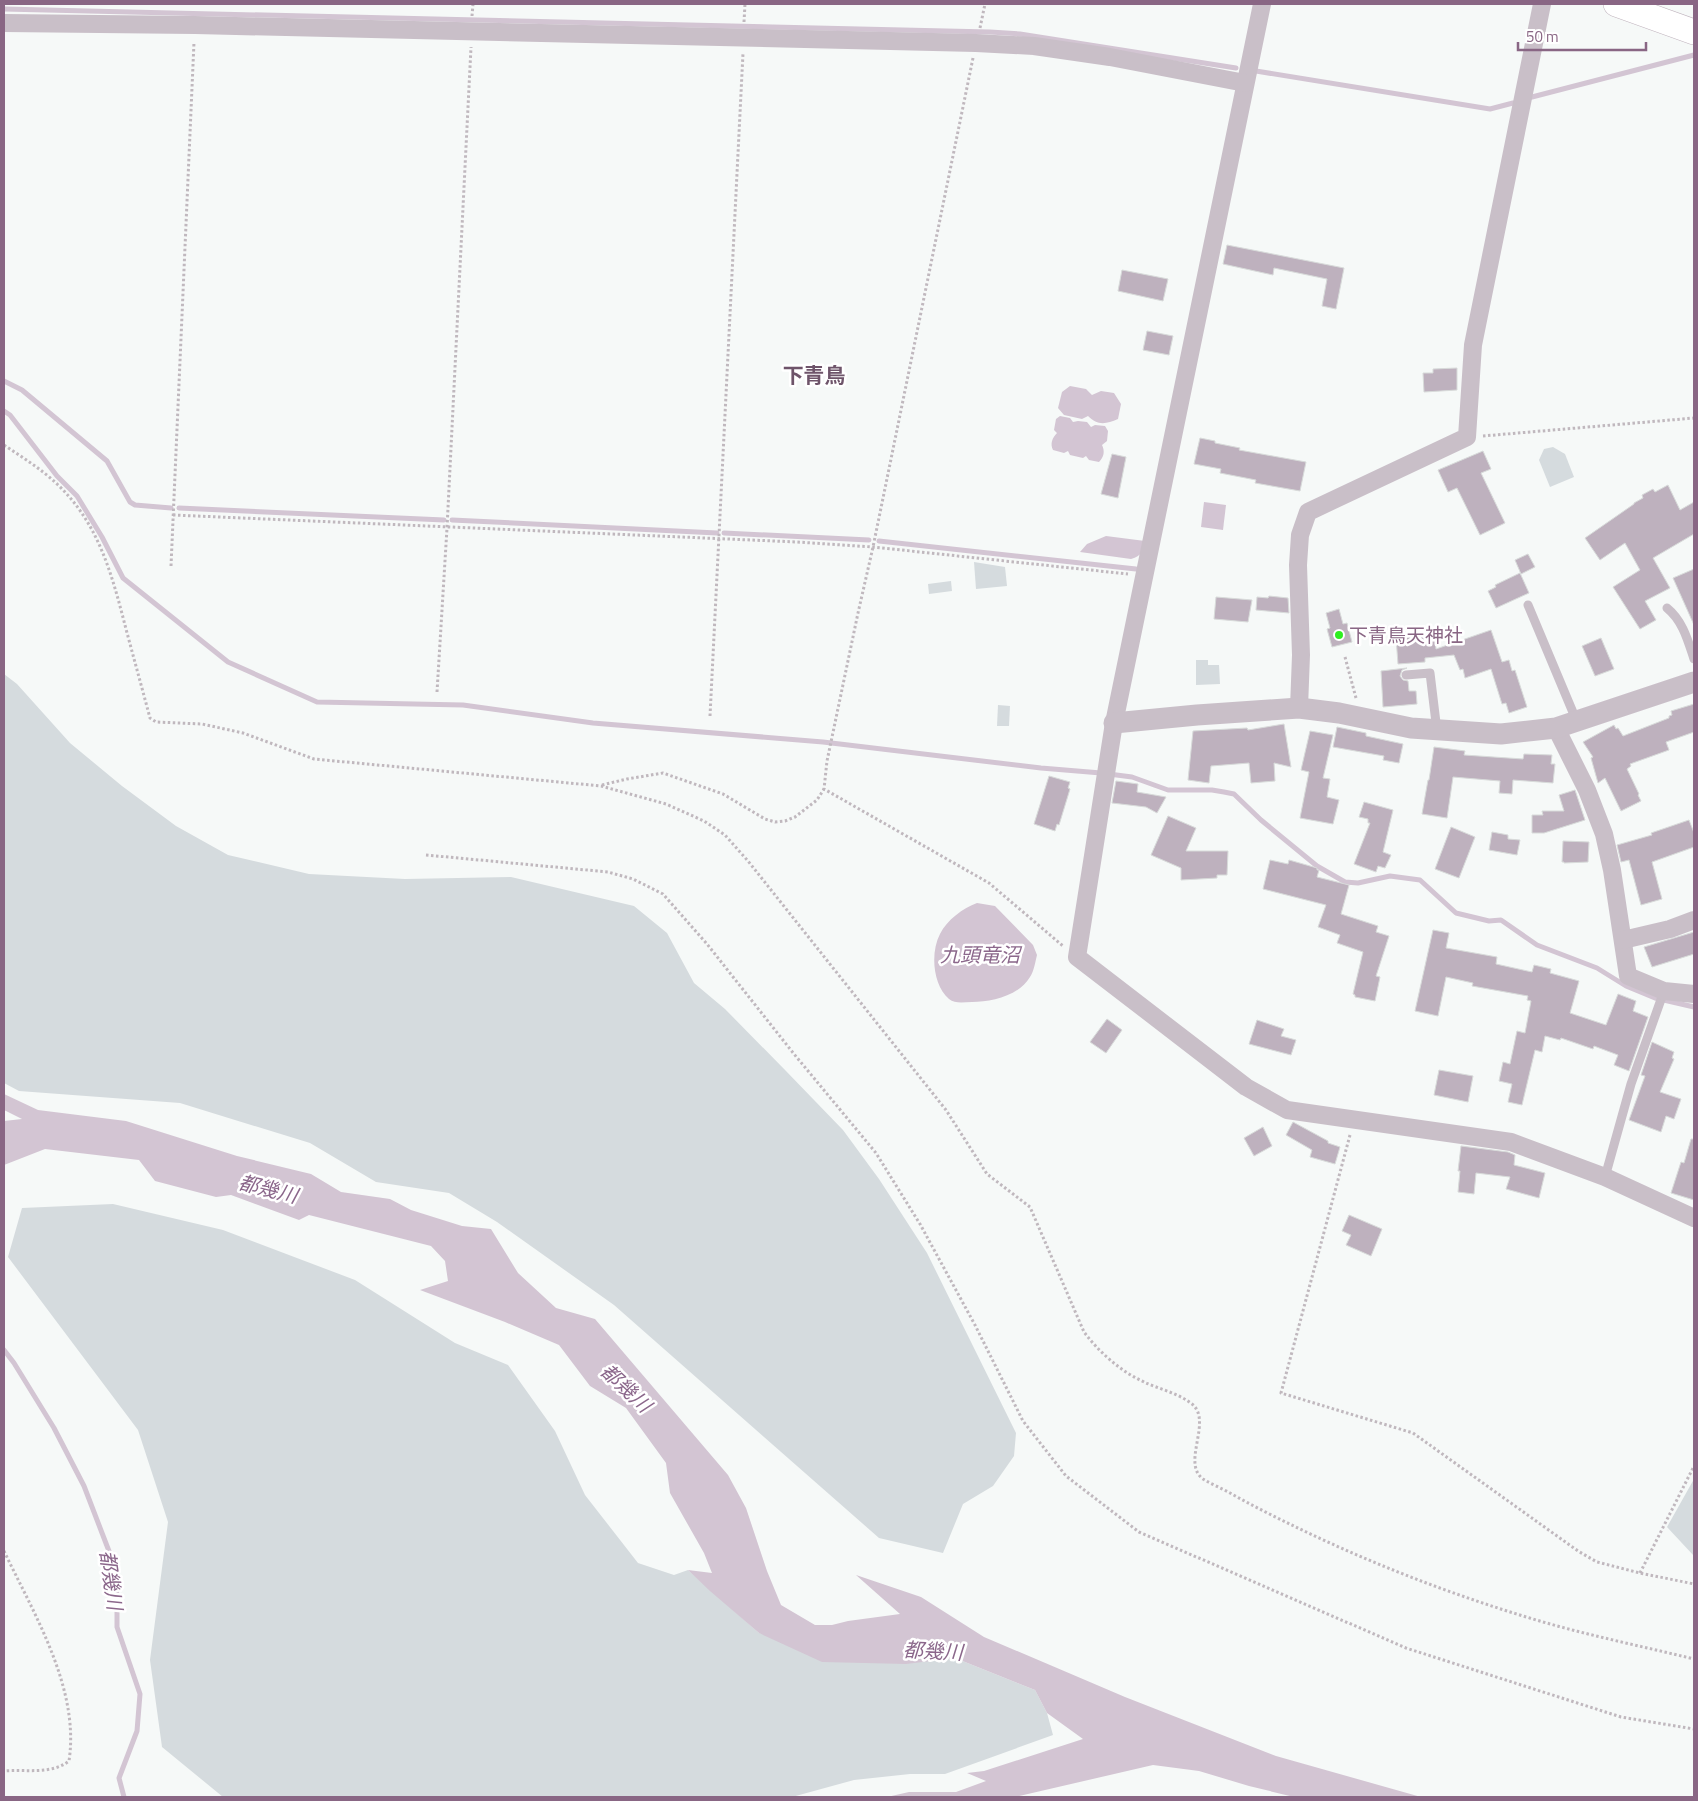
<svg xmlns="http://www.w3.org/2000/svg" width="1698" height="1801" viewBox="0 0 1698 1801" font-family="'Titillium Web','Noto Sans JP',sans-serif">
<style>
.green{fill:#d5dbde}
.water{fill:#d3c5d3}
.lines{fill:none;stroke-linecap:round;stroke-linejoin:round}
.stream{stroke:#d3c5d3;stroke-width:5}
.building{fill:#beb1be;stroke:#d8dbda}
.secondary-casing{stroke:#c0b4be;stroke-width:26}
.path{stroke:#c0b8be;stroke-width:3;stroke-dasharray:2.5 2.5;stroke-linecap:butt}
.service{stroke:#c9bfc8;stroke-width:9}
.minor{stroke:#c9bfc8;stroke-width:18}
.tertiary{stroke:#c9bfc8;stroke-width:21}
.secondary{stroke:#fff;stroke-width:25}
.poi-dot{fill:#2eef20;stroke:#fff;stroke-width:2}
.labels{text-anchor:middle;stroke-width:5;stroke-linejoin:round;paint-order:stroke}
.poi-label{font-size:19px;fill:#896684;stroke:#fff;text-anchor:start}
.water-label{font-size:20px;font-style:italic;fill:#8b678b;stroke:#fff}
.quarter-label{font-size:21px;font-weight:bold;fill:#6e546a;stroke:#fff}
</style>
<rect width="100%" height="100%" fill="#f6f9f8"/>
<!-- green -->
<g class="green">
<polygon points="1553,447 1565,454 1574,477 1550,487 1539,460 1544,449"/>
<polygon points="974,562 1005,567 1007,586 976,589"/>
<polygon points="951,581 952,591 929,594 928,584"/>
<polygon points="1196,660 1208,660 1208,665 1219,665 1220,684 1196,685"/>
<polygon points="4,674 17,684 70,743 122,786 176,826 228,855 309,874 405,879 511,877 634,906 667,933 694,983 725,1009 786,1071 843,1130 879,1179 927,1253 1016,1433 1014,1456 993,1486 963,1504 943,1553 879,1538 614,1305 497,1222 449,1193 376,1182 310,1143 180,1103 19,1091 4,1083"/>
<polygon points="998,705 1010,706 1009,726 997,726"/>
<polygon points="113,1204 223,1230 355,1280 455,1343 508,1365 555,1431 585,1495 638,1563 674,1575 688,1570 759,1633 955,1658 1035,1690 1047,1713 1053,1735 945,1774 910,1774 854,1780 792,1797 223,1797 162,1747 150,1660 168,1522 138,1430 8,1257 22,1208"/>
<polygon points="1694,1479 1694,1556 1667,1527"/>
</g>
<!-- water -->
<g class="water">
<path d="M1070,386L1086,389L1092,395L1101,391L1114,393L1121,404L1118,419C1106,424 1098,426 1088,416L1082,419L1064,415L1058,408L1062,392Z"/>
<path d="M1060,416L1070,418L1073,422L1078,421L1087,422L1091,427L1095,425L1105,426L1108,431L1107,441L1102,445C1105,451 1104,457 1099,462L1089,460L1086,456L1083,458L1070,455L1068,451L1064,453L1053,450C1050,444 1052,438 1057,433L1054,430L1056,419Z"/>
<polygon points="1204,502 1226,505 1223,530 1201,527"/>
<path d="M1106,536L1145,541C1143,551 1142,556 1131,559L1080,552L1087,544Z"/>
<path d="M977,903L995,906L1033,945L1037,955C1035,963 1034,971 1030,977C1019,996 991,1002 972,1002C964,1002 955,1004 949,999C933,985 930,953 940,934C947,920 963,908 977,903Z"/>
<polygon points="4,1094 38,1110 126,1121 237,1156 311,1174 341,1192 390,1199 411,1210 462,1226 491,1229 518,1273 556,1308 595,1319 728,1475 746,1508 767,1571 781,1605 815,1625 832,1625 848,1621 900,1614 856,1575 921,1597 984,1637 1125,1697 1276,1756 1421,1797 1294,1797 1249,1786 1199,1771 1153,1765 1015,1797 887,1797 909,1792 956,1792 986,1781 967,1773 984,1771 1083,1739 1047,1713 1035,1690 955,1658 906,1664 822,1662 759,1633 710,1591 688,1570 712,1573 704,1553 670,1493 666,1463 626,1408 590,1386 559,1345 505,1322 420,1290 448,1281 445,1261 431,1246 309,1215 299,1220 231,1195 216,1197 155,1181 139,1160 45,1149 4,1165 4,1121 22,1119 4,1110"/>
</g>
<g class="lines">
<!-- stream -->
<g class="stream">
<polyline points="4,9 990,32 1020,34 1236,68"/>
<polyline points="1256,71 1490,109 1513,103"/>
<polyline points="1532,97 1694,55"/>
<polyline points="4,381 22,390 107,461 130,502 135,505 171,508"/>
<polyline points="4,411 10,415 57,476 77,496 102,537 123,578 228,662 317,702 463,705 593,723 823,742 1041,768 1101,773 1132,777 1168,790 1212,790 1224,792 1234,794 1261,820 1317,866 1345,882 1358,883 1390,876 1420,880 1456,913 1489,921 1501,920 1537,945 1597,968 1626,986 1655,998 1694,1007"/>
<polyline points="179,508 444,520"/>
<polyline points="452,520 717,533"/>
<polyline points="724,533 869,540"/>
<polyline points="879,541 1136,569"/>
<polyline points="4,1350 14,1363 54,1428 84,1486 112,1559 117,1595 117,1627 140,1694 137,1731 119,1778 124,1797"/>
</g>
</g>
<!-- building -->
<g class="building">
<polygon points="1227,245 1344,268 1336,309 1322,306 1327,279 1274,268 1273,275 1223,264"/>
<polygon points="1122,270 1168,279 1163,301 1118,291"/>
<polygon points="1147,331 1173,336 1169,355 1143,350"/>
<polygon points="1457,368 1457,390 1424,392 1423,373 1433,373 1433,369"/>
<polygon points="1200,438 1215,441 1215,443 1240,448 1239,450 1306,462 1300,491 1255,483 1256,480 1220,473 1221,469 1194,464"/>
<polygon points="1483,451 1491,469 1481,473 1505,523 1480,535 1457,488 1448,492 1438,470"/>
<polygon points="1112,454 1126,457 1118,498 1101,494"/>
<polygon points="1668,485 1680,510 1694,502 1694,534 1653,558 1670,588 1645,601 1656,620 1640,629 1613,587 1640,570 1625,543 1600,560 1585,538 1634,504 1634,503 1643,498 1642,495 1653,489 1655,492"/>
<polygon points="1528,554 1535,567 1521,574 1515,560"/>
<polygon points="1694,569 1694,625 1673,578"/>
<polygon points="1520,573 1529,593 1496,608 1488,591 1496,587 1495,585"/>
<polygon points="1269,596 1288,598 1289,613 1256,610 1257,597 1268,598"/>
<polygon points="1216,597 1252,600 1248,622 1214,619"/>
<polygon points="1339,609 1343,624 1347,623 1352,642 1332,647 1327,629 1330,628 1326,613"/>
<polygon points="1491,630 1502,662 1509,660 1512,671 1515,670 1527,707 1509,713 1506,703 1502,704 1491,669 1465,678 1463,669 1460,670 1454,655 1425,658 1425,662 1398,664 1396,638 1435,635 1436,649"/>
<polygon points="1601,638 1614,669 1595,676 1582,646"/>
<polygon points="1407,668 1402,670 1400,676 1403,680 1408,681 1409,691 1416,691 1417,704 1383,707 1381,671"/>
<polygon points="1694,704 1694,732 1666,742 1669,750 1630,764 1631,766 1627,769 1639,794 1638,795 1641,801 1621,811 1605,778 1598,783 1591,758 1593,757 1583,742 1614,725 1616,729 1618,728 1623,736 1669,718 1669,716 1672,715 1671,711"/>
<polygon points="1284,724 1291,767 1274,763 1275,781 1251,783 1249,763 1211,766 1209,783 1188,780 1193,731 1247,728 1248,730"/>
<polygon points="1337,727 1366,733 1366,736 1403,744 1399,763 1383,760 1384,756 1333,747"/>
<polygon points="1310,731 1333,735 1323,778 1330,779 1327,797 1339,800 1333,824 1300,818 1309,772 1301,770"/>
<polygon points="1434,747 1465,751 1464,755 1523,759 1524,754 1552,755 1551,764 1555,764 1553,783 1513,780 1512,794 1499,793 1500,781 1453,777 1447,818 1422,814 1428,780 1429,780"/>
<polygon points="1049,776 1070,782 1068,788 1070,789 1059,825 1057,824 1055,831 1034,824"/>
<polygon points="1116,781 1138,784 1137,792 1166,797 1157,813 1146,807 1112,803"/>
<polygon points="1575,790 1585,820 1544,833 1532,833 1532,815 1543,815 1542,811 1564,811 1559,795"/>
<polygon points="1364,802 1393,810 1383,852 1391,855 1385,868 1378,866 1376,872 1354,864 1370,823 1368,823 1368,819 1359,817"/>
<polygon points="1168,816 1196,828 1186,851 1228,851 1227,875 1217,875 1217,878 1181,880 1181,868 1151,855"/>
<polygon points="1689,820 1694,833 1694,847 1652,862 1662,899 1641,905 1629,860 1621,862 1617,845 1652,835 1651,833"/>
<polygon points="1451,827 1475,837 1459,878 1435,869"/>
<polygon points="1492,832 1508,835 1508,839 1520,840 1517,855 1489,850"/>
<polygon points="1563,841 1589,842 1588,862 1564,863 1564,862 1562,862"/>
<polygon points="1270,860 1288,864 1289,860 1317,868 1317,870 1319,870 1317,877 1349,885 1341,914 1378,926 1376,932 1389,936 1376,976 1380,977 1375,1001 1355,997 1355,995 1353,994 1363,952 1337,943 1340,935 1318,927 1326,905 1263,889"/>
<polygon points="1433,930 1449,933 1446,948 1497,957 1496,964 1532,972 1534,965 1551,969 1550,973 1579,981 1570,1013 1606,1025 1618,994 1636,1001 1633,1011 1648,1017 1629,1071 1614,1065 1618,1055 1594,1046 1593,1049 1561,1038 1560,1040 1545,1036 1542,1052 1535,1050 1522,1105 1508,1102 1512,1084 1499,1081 1503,1062 1510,1064 1517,1031 1525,1033 1531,1001 1527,1000 1528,996 1472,986 1473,983 1446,977 1438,1016 1415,1011"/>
<polygon points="1694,932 1694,954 1652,967 1644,947"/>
<polygon points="1107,1019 1122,1030 1106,1053 1090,1042"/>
<polygon points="1257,1020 1284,1029 1281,1036 1296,1040 1291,1055 1249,1044"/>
<polygon points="1652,1042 1674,1052 1672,1058 1674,1059 1660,1092 1681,1099 1674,1119 1666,1116 1661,1132 1629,1120 1645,1076 1641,1075"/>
<polygon points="1439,1070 1473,1076 1468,1102 1434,1095"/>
<polygon points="1293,1122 1328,1141 1328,1143 1340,1147 1335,1164 1310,1157 1312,1150 1286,1135"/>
<polygon points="1263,1127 1272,1146 1254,1156 1244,1138"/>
<polygon points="1691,1139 1694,1139 1694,1200 1671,1193 1681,1162 1684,1163"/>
<polygon points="1461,1146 1508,1152 1515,1155 1514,1165 1545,1173 1539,1198 1506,1189 1510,1177 1476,1173 1474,1194 1458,1192 1460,1171 1458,1171"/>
<polygon points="1349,1215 1382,1229 1371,1256 1346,1245 1351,1235 1342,1231"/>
</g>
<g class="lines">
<defs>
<polyline id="secondary" points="1616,4 1694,32"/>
</defs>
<!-- secondary casing -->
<use href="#secondary" class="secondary-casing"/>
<!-- path -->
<g class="path">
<polyline points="472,16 473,4"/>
<polyline points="744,22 745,4"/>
<polyline points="980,28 985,4"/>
<polyline points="973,58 873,547 858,613 827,761 824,789 989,883 1063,946"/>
<polyline points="1483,436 1694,418"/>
<path d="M4,445C22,457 41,469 56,483C99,523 112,575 126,629C134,659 142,688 150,718L156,722L202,724L243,733L314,759L601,786L666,804L704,821L725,835L748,861L946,1110L987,1174L1030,1207L1084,1332C1099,1352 1120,1371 1144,1382C1159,1389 1178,1393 1192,1404C1213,1421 1181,1463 1203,1479C1211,1484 1221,1488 1230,1493C1253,1506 1277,1518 1300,1529C1375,1565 1453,1595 1533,1619C1586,1635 1641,1646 1694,1659"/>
<polyline points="173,515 797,542 873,547 1128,574"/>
<polyline points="171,566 194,42"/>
<polyline points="1345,657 1356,698"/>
<polyline points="437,692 447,528 471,47"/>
<polyline points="710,716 743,53"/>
<polyline points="602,785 627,779 663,773 723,794 765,819 775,822 785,821 795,817 817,800 824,789"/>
<polyline points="426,855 608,872 633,879 663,894 707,944 794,1054 876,1153 920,1224 975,1325 1023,1421 1066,1476 1139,1532 1406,1648 1621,1717 1694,1729"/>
<polyline points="1350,1135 1281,1393 1413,1433 1578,1551 1597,1562 1640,1573 1694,1584"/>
<path d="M4,1551C34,1614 80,1689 69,1761C51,1775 26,1769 4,1771"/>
<polyline points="1640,1573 1694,1466"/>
</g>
<!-- service -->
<g class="service">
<polyline points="1528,605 1577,722"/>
<path d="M1667,608C1683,621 1688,641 1694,659"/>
<polyline points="1406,675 1430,673 1437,731"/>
<polyline points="1605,1177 1631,1084 1664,991"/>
</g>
<!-- minor -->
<g class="minor">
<polyline points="1262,4 1114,723 1077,957 1246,1087 1287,1110 1511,1142 1605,1177 1694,1218"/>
<polyline points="4,23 195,25 976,43 1034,46 1110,57 1245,83"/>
<polyline points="1299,708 1301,655 1298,565 1300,535 1308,512 1467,437 1473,345 1542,4"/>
<polyline points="1556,728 1587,790 1604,834 1612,870 1628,976 1664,991 1694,994"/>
<polyline points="1623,940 1670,929 1694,920"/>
</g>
<!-- tertiary -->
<polyline class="tertiary" points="1114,723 1197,715 1299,708 1339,713 1411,728 1501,734 1556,728 1694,682"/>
<!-- secondary -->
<use href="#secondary" class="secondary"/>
</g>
<!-- markers -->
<circle class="poi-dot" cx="1339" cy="635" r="5"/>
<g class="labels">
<!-- poi labels -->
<g class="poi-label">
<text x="1349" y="642">下青鳥天神社</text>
</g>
<!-- water labels -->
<g class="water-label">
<text x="980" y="962">九頭竜沼</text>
<text transform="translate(268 1189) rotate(14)" y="7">都幾川</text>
<text transform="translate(626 1388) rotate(43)" y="7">都幾川</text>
<text transform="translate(111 1580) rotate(82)" y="7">都幾川</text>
<text transform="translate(933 1651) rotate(3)" y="7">都幾川</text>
</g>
<!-- quarter labels -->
<g class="quarter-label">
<text x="814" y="383">下青鳥</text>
</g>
</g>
<!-- border -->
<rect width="1698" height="1801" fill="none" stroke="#896684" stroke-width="10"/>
<!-- scale -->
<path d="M1518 42v8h128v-8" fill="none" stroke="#896684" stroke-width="2.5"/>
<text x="1526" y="42" font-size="15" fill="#896684" stroke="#ffffff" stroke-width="4" paint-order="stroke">50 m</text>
</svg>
